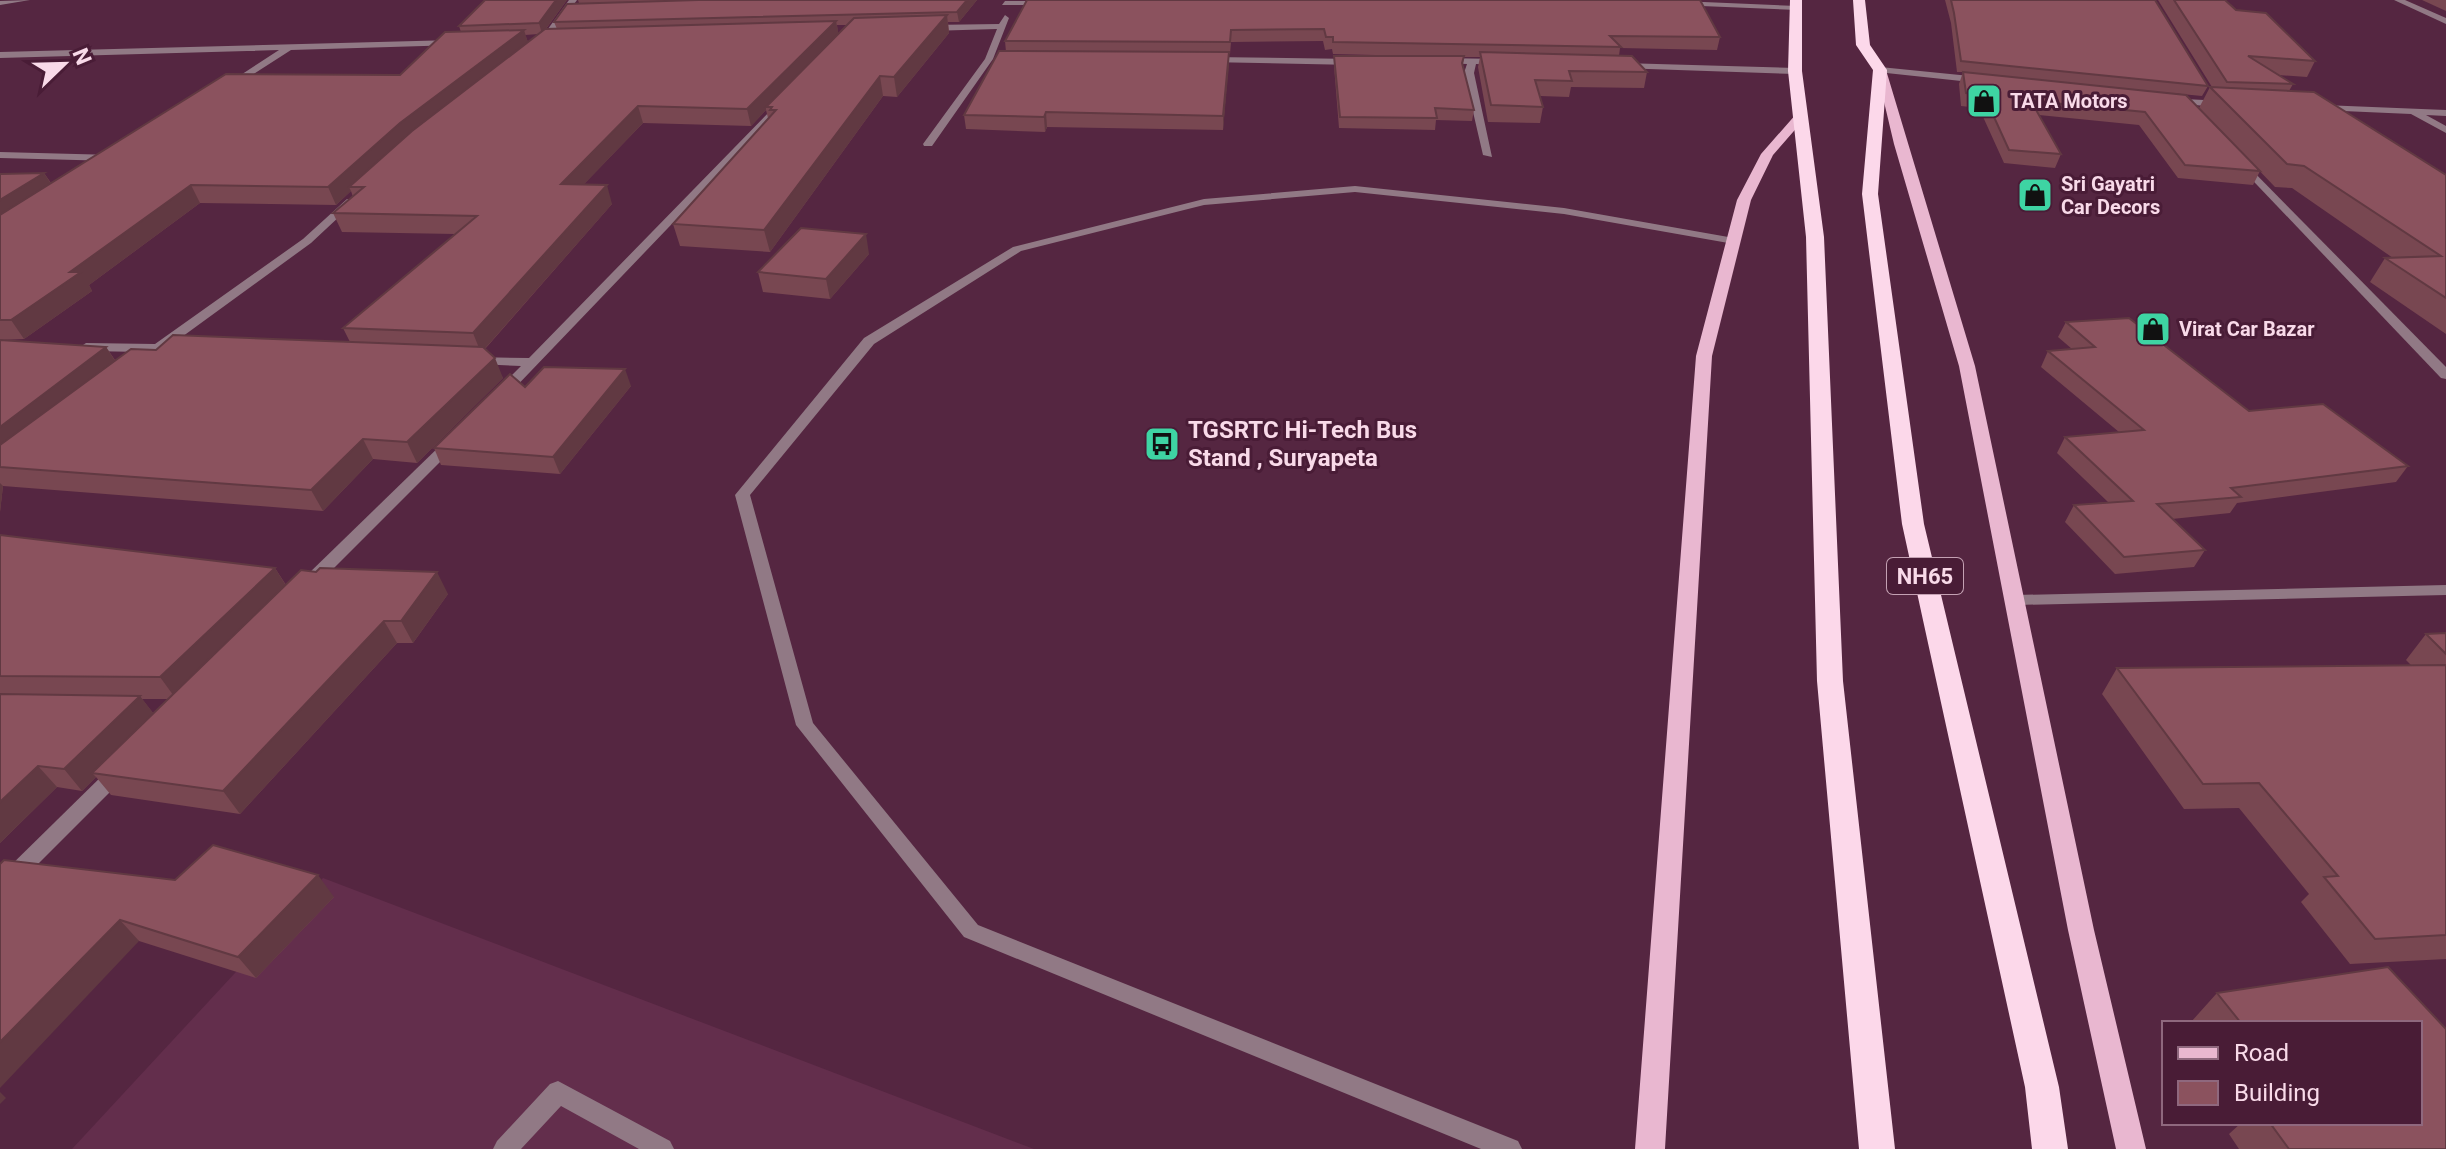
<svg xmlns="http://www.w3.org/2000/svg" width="2446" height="1149" viewBox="0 0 2446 1149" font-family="Roboto,sans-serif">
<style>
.built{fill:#632e4c}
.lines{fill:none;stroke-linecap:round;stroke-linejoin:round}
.lane{fill:#917985;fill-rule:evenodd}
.street{fill:#917985;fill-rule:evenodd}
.primary{fill:#e9b7d0;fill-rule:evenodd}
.highway{fill:#fcd8ea;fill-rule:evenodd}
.wall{fill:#784751;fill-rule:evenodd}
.shaded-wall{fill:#613942}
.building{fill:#8b525e;stroke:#613942;stroke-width:2}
.labels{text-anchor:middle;stroke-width:6;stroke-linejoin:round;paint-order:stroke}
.far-poi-label{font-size:20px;font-weight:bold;fill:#f9dae9;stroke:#491c36;text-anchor:start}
.shield{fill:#491c36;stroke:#c4a1b3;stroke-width:2}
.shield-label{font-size:22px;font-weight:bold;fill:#f9dae9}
.poi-label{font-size:24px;font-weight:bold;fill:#f9dae9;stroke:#491c36;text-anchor:start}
</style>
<rect width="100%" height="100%" fill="#552641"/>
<!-- built -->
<polygon class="built" points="323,878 1034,1149 72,1149"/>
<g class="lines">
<!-- lane -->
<g class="lane">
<polygon points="1355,186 1564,208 1734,238 1740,241 1734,244 1564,214 1355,192 1204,205 1021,251 874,344 750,495 813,723 978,925 1518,1141 1522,1149 1481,1149 964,937 796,725 735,495 864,338 1013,247 1204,199"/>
<polygon points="558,1081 670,1141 674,1149 639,1149 561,1106 521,1149 493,1149 497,1141 550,1084"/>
</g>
<!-- street -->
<g class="street">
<polygon points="30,0 0,5 0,1"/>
<polygon points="569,0 577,0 544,46 538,46 537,44"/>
<polygon points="2394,0 2405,0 2446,18 2446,24"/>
<polygon points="1005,1 1048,1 1052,3 1048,5 1002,5"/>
<polygon points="1680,1 1797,6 1801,8 1797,10 1677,5"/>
<polygon points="1005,15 1009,18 993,59 932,146 924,146 923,144 985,59 997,29 929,31 925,28 929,25 999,24"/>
<polygon points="454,40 457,41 457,45 291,50 230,89 227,88 227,84 279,50 0,58 0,52"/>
<polygon points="1210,57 1355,59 1359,62 1355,65 1207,62 1206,60"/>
<polygon points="1442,58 1499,59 1503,62 1499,65 1476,64 1474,73 1492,157 1483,155 1464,73 1467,64 1439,63 1439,59"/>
<polygon points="1622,63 1795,68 1800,71 1795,74 1619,68 1617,66"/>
<polygon points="1880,67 1980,77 1985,80 1980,83 1877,72 1875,70"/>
<polygon points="2184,99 2224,101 2229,104 2224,107 2193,105 2198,111 2193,114 2179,102"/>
<polygon points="2323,105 2446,110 2446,116 2426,115 2446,126 2446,133 2411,114 2320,110 2318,108"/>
<polygon points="775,106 783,108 507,396 497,396 497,390 521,366 477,364 470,360 472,357 529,358"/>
<polygon points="0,152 114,155 119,158 114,161 0,158"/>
<polygon points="2242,160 2446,367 2446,379 2441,378 2238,165 2237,163"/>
<polygon points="347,199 356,201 311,243 142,366 132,366 130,363 144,352 86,351 80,347 86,343 155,344 303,239"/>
<polygon points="451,439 458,443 456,446 317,585 305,585 303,581 305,577 446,440"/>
<polygon points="2446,585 2446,595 2017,605 2009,600 2017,595"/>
<polygon points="118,765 125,767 127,772 125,777 7,895 0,897 0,876 111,767"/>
</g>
<!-- primary -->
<g class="primary">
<polygon points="1876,68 1886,70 1975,366 2094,930 2146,1149 2116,1149 2068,930 1959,366 1894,144"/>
<polygon points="1797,113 1807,116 1773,155 1751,200 1712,356 1665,1149 1635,1149 1696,356 1737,200 1761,154"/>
</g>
<!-- highway -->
<g class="highway">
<polygon points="1790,0 1802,0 1802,71 1824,237 1843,681 1895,1149 1859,1149 1817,681 1806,237 1788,71"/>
<polygon points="1853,0 1865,0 1870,45 1887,70 1878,194 1924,524 2059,1087 2068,1149 2032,1149 2025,1087 1902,524 1862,194 1873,70 1856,45"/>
</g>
</g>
<!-- wall -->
<g class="wall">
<path d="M567,0L546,29H557L554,22L579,3L578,0H977L959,22H948L949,33L897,97L883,96L770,252L680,246L673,224L768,118L766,110L751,126L643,123L583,185L612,204L485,349L503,378L417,463L373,459L323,511L3,486L0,512V340L106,347L115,360L156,350L350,342L343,328L455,234L342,232L333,213L353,197L351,191L336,205L200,203L89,285L92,291L24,339L0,340V174L44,173L51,183L400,75L461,32L459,26ZM837,25H847L838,34ZM539,34L528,42L525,35Z"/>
<polygon points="1027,0 1720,37 1717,50 1620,48 1619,56 1647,72 1644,88 1571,87 1569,97 1540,96 1543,107 1540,123 1488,122 1478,67 1480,57 1464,57 1463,66 1474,110 1472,121 1436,120 1435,130 1339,128 1334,66 1334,56 1417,56 1333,54 1332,49 1325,50 1323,41 1231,42 1230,54 1229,54 1223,130 1047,127 1045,132 966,129 964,115 1006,52 1005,41"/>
<polygon points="1945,0 2155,0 2208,86 2202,96 2076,84 2186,95 2260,171 2253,185 2178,178 2139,125 2039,115 2061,154 2055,168 2004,163 1979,108 1961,106 1959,84 1963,72 1957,72 1951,23"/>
<polygon points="2158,0 2225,0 2236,10 2315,61 2307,77 2278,75 2293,84 2289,91 2446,175 2446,334 2370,282 2385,258 2393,258 2292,188 2275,187 2199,108 2210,87 2212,87"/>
<polygon points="2422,0 2446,0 2446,11"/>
<polygon points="869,254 830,299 763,292 758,272"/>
<polygon points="2066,322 2249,411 2408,466 2396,482 2237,503 2230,513 2172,519 2205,550 2194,567 2115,574 2065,522 2074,505 2108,502 2057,453 2065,437 2119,432 2041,367 2048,351 2072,349 2058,337"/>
<polygon points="631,386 560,474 441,465 434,448 525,387"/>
<path d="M0,535L275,568L286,585L448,594L413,643H397L240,814L111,795L96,777L82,791L57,787L0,843ZM142,699H168L153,713Z"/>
<polygon points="2446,633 2446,959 2350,964 2301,902 2309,894 2239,808 2184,809 2102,694 2117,668 2411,665 2406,660 2426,634"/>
<polygon points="0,864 175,880 334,897 256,978 139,941"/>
<polygon points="2388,967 2446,1029 2446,1149 2239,1149 2229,1134 2241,1123 2420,1123 2420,1023 2192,1023 2191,1022 2217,993"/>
</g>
<!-- shaded-wall -->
<g class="shaded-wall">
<polygon points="556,0 567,0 542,34 539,23"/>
<polygon points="967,0 977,0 959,22 957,12"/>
<polygon points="947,15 949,33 897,97 894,77"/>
<polygon points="836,21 839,36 766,107 766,110 751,126 747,109"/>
<polygon points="524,30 529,45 349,187 351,191 336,205 328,187 400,123"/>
<polygon points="1229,52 1229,66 1223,130 1223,116"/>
<polygon points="880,76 883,96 770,252 764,230"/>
<polygon points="638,106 643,123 567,202 561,184"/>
<polygon points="1046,112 1047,127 1045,132 1044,117"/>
<polygon points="44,173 55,190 0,225 0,200"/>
<polygon points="191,185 200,203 89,285 92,291 24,339 11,320 70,272"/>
<polygon points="607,185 612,204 481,353 473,333"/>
<polygon points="866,234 869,254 830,299 826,279"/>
<polygon points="106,347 119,367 0,458 0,427"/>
<polygon points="495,358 503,378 417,463 407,442"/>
<polygon points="625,369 631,386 560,474 553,457"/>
<polygon points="363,439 373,459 323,511 311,490"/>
<polygon points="0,483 3,486 0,512"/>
<polygon points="275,568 288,589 176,699 160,677"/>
<polygon points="437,572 448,594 413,643 401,621"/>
<polygon points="384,621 397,643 240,814 223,791"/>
<polygon points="140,696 157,718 92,773 96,777 82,791 64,769"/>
<polygon points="38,766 57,787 0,843 0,802"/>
<polygon points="318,875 334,897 256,978 238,957"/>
<polygon points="120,920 139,941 0,1088 0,1042"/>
<polygon points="0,1092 6,1098 0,1104"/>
</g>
<!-- building -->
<g class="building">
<polygon points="485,0 556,0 539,23 459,26"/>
<polygon points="698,0 967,0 957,12 554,22 567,4"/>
<polygon points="1027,0 1700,0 1720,37 1610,36 1621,47 1333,42 1333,37 1326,37 1324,29 1231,30 1230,42 1005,41"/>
<polygon points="1951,0 2155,0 2208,86 1961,61 1954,13"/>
<polygon points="2174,0 2225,0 2236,10 2266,13 2315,61 2248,56 2293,84 2227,82"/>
<polygon points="947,15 894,77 880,76 764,230 673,224 776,110 770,110 772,107 766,107 854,18"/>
<polygon points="836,21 747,109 638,106 561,184 607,185 473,333 343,328 477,216 333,213 364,187 349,187 412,131 545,29"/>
<polygon points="524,30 400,123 328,187 191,185 70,272 81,272 11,320 0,320 0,215 226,74 400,75 445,32"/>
<polygon points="999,51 1229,52 1223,116 1046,112 1044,117 964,115"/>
<polygon points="1480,52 1632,56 1647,72 1569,71 1572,81 1535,80 1543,107 1491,105"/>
<polygon points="1334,56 1464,56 1462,63 1474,110 1435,108 1437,118 1340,117"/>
<polygon points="1963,72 2186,95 2260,171 2185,165 2145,112 2031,101 2061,154 2009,150 1984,95 1966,93"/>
<polygon points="2210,87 2314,92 2446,175 2446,298 2385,258 2441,256 2304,166 2287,164"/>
<polygon points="44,173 0,200 0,174"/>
<polygon points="801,228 866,234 826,279 758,272"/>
<polygon points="2129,318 2249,411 2323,404 2408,466 2231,488 2241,497 2157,504 2205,550 2124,557 2074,505 2133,501 2065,437 2144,430 2048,351 2095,347 2066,322"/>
<polygon points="173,335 483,347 495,358 407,442 363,439 311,490 0,467 0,445 131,349 156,350"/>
<polygon points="0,340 106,347 0,427"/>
<polygon points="544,367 625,369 553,457 434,448 510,374 525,387"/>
<polygon points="0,535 275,568 160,677 0,676"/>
<polygon points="320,568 437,572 401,621 384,621 223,791 92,773 301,570 316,572"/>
<polygon points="2446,633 2446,654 2426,634"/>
<polygon points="2446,665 2446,935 2375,939 2324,877 2338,876 2259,783 2203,784 2117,668"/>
<polygon points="0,694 140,696 64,769 38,766 0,802"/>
<polygon points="213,845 318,875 238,957 120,920 0,1042 0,864 4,860 175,880"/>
<polygon points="2388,967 2446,1029 2446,1149 2289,1149 2270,1123 2420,1123 2420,1023 2241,1023 2217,993"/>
</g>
<!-- icons -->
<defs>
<symbol id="shop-square" viewBox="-11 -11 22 22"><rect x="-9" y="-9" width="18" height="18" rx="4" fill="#3ed4a3" stroke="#491c36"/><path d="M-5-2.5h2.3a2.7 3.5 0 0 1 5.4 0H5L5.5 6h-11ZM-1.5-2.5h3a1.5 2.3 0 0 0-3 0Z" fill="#111"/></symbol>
<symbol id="bus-square" viewBox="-11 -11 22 22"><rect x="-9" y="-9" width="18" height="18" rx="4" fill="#3ed4a3" stroke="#491c36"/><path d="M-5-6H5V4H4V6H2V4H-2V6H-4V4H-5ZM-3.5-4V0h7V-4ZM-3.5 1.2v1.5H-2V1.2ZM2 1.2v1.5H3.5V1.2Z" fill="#111"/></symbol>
</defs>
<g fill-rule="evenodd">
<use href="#shop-square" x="1964" y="81" width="40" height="40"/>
<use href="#shop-square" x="2015" y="175" width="40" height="40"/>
<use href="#shop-square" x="2133" y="309" width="40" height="40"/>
<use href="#bus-square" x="1142" y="424" width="40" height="40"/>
</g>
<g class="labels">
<!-- far-poi labels -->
<g class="far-poi-label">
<text x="2010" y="108">TATA Motors</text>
<text x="2061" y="191">Sri Gayatri<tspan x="2061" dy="23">Car Decors</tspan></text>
<text x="2179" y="336">Virat Car Bazar</text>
</g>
<!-- shield labels -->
<rect class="shield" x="1887" y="558" width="76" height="36" rx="6"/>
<g class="shield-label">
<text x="1925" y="584">NH65</text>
</g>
<!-- poi labels -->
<g class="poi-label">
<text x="1188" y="438">TGSRTC Hi-Tech Bus<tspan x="1188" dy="28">Stand , Suryapeta</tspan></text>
</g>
</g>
<!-- legend -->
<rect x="2162" y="1021" width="260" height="104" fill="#491c36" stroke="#8f687e" stroke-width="2"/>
<rect x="2178" y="1047" width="40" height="12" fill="#e9b7d0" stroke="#8f687e" stroke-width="2"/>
<text x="2234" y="1061" font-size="24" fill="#f9dae9">Road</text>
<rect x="2178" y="1081" width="40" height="24" fill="#8b525e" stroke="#8f687e" stroke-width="2"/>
<text x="2234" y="1101" font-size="24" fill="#f9dae9">Building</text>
<!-- north arrow -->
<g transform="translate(64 64) rotate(67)" stroke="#491c36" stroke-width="6" paint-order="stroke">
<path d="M0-6L14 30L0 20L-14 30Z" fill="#f9dae9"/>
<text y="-12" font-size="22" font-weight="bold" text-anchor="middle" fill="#f9dae9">N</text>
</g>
</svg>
